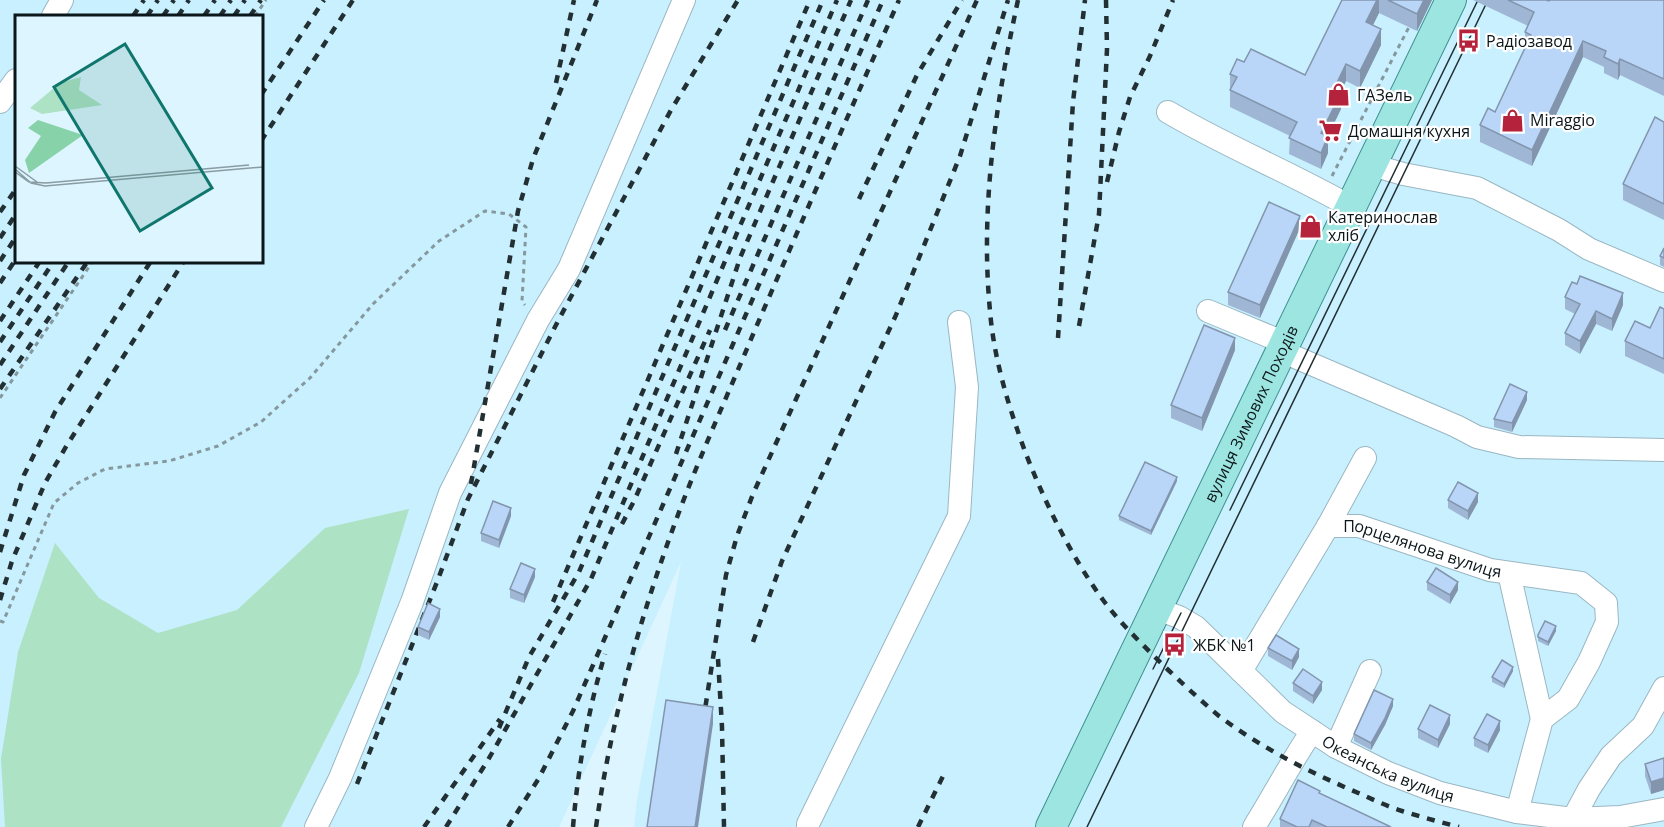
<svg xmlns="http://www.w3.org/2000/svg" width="1664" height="827" viewBox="0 0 1664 827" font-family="'Open Sans',sans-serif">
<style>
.built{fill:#c9f0ff;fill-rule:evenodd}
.green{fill:#ade2c4}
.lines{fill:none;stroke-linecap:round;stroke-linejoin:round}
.minor-casing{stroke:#9ab7c2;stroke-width:24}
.major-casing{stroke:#3f918e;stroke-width:32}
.path{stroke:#85989e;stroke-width:3;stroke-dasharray:4.5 4.5;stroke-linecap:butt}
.minor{stroke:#fff;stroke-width:22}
.major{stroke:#9de5e1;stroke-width:30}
.tram{stroke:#222f33;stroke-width:1.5}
.rail{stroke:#222f33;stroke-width:4.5;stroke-dasharray:8 8;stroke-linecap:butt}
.wall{fill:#9fb7d4}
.shaded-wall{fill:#8295ad}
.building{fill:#b9d5f7;stroke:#8295ad;stroke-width:1.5}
.labels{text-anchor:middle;stroke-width:4.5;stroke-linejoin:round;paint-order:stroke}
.poi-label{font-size:16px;fill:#0b161a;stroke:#fff;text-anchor:start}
.street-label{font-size:16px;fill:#0b161a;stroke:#fff}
.inset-road{fill:none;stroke:#899ca3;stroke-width:1.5}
.view{fill:#0f766e;fill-opacity:0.15;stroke:#0f766e;stroke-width:3}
.inset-edge{fill:none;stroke:#0b161a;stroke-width:3}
</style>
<rect width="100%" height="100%" fill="#ddf5fe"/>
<!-- built -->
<path class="built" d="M0,0H1664V827H634L637,800L681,562L559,827H0ZM16,16H261V261H16Z"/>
<!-- green -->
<polygon class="green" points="409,509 359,673 281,827 5,827 1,759 18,652 55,543 99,598 158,633 237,610 325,528"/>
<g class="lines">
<defs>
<g id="minor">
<polyline points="53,16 62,0"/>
<polyline points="0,102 16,80"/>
<path d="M1168,112C1227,147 1292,173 1351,207"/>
<polyline points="1372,165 1403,174 1477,188 1559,230 1589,249 1664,281"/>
<polyline points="1208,311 1285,343"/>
<polyline points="1281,351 1456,426 1477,437 1519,447 1664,450"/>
<path id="s1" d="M1328,526H1359L1490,570L1581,583L1606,603L1607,622L1589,662L1568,699L1542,719L1517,812"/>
<polyline points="1509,573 1542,719"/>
<path id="s2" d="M1157,609L1179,617L1196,627L1283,712L1336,747L1388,773L1440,793L1517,812L1573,819L1620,817L1664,809"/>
<polyline points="1241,671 1328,526 1365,458"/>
<polyline points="1336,747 1370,671"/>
<polyline points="1573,819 1589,789 1611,756 1643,726 1664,688"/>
<polyline points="316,827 340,778 412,602 450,493 538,320 569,269 684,0"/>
<polyline points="808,827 808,824 959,516 967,387 959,322"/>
<path d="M1254,827C1274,795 1291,762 1312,731"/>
</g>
<g id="major">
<path id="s3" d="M1051,827L1451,0"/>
</g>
</defs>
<!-- minor casing -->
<use href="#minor" class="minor-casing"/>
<!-- major casing -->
<use href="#major" class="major-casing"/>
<!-- path -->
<g class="path">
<polyline points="255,16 266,0"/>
<polyline points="1332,176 1410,25"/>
<polyline points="0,398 93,261"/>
<polyline points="0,621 3,622 54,503 78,483 105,469 169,461 218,446 261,422 310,378 373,304 439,241 485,211 509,214 526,227 522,301 525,305"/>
</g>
<!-- minor -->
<use href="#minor" class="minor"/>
<!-- major -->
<use href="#major" class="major"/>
<!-- tram -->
<g class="tram">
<polyline points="1230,510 1478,0"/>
<polyline points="1153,669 1181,613"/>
<polyline points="1087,827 1488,0"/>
</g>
<!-- rail -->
<g class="rail">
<path d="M1018,0C996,102 980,207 990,311C994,360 1009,408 1026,454C1046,505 1071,556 1103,600C1121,624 1143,645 1164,666C1182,683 1200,700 1219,716C1263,749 1313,774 1363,795C1376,801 1389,807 1402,811C1421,817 1440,822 1459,827"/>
<polyline points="133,16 144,0"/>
<polyline points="147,16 158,0"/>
<polyline points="163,16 174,0"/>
<polyline points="178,16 189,0"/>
<polyline points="204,16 215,0"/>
<polyline points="220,16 231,0"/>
<polyline points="234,16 245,0"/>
<polyline points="250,16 261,0"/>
<polyline points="556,83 574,0"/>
<polyline points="261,95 324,0"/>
<polyline points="261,141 353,0"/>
<polyline points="1107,182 1119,132 1130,97 1150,56 1173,0"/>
<polyline points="859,199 917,75 962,0"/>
<polyline points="0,212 16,189"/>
<polyline points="0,238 16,214"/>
<polyline points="0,261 16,237"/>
<polyline points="0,283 16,259"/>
<polyline points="0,321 40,261"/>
<polyline points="1079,326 1099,214 1107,49 1106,0"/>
<polyline points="725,330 868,0"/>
<polyline points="1058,338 1073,102 1085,0"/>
<polyline points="0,342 54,261"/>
<polyline points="0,365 69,261"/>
<polyline points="0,389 88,261"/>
<polyline points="676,454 740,258 851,0"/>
<polyline points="471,484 518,211 533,159 597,0"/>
<polyline points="622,524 634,501 710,330"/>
<polyline points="0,552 24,475 55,412 151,261"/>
<polyline points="0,600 12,561 45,483 67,445 184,261"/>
<polyline points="553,602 810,0"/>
<polyline points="753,642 782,561 896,315 960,156 1008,0"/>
<polyline points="718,659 722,727 724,827"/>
<polyline points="703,722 726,575 737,536 753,494 977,0"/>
<polyline points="499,728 529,657 579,572 823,0"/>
<polyline points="357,784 437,582 468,499 558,321 671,110 738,0"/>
<polyline points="424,827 500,719"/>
<polyline points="446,827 488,760 591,579 728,254 837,0"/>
<polyline points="508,827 539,778 573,711 883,0"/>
<path d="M573,827C578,768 588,710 605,654"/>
<path d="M596,827C611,719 641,614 679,512C702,451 729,392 754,332C802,221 850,111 899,0"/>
<polyline points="918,827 945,772"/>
</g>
</g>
<!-- wall -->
<g class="wall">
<polygon points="1342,0 1432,0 1417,31 1379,13 1373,25 1381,45 1360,88 1346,81 1340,92 1341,109 1328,136 1328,153 1321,169 1289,154 1290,136 1230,107 1230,74 1244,62 1305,75"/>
<polygon points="1473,0 1546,0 1549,1 1664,0 1664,96 1620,75 1618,80 1604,73 1604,67 1583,57 1532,166 1480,142 1480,125 1495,112 1525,49 1525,32 1528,26"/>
<polygon points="1664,122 1664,220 1623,200 1623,184"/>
<polygon points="1300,228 1260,318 1228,305 1228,292"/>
<polygon points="1664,248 1664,267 1660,265 1660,256"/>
<polygon points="1565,297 1623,305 1612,331 1596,324 1580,354 1565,345 1565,333 1575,314 1565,309"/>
<polygon points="1664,309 1664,390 1664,374 1625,356 1625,341 1650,328"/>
<polygon points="1235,350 1202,431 1171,418 1171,405"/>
<polygon points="1527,400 1512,432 1494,427 1494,419"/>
<polygon points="1177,481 1151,535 1119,520 1119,516"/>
<polygon points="1448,500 1478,502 1468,520 1448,508"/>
<polygon points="511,516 499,548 481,541 481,533"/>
<polygon points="535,577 524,603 510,598 510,589"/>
<polygon points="1427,582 1458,590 1450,604 1427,590"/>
<polygon points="440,617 429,640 418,635 418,627"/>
<polygon points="1556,631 1548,646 1538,641 1538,637"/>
<polygon points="1268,648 1299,657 1292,670 1268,656"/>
<polygon points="1513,671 1504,688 1492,682 1492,677"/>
<polygon points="1293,683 1322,690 1313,704 1293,691"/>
<polygon points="1393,706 1385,725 1371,750 1354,741 1354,734"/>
<polygon points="1450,724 1438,748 1418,738 1418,729"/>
<polygon points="1500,730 1488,753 1474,746 1474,738"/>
<polygon points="1664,758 1664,790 1651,794 1645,776 1645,764"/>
<polygon points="1320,793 1391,827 1280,827 1280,819"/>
</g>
<!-- shaded-wall -->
<g class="shaded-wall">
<polygon points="1377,0 1379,0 1379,13 1366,39 1366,22"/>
<polygon points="1424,0 1432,0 1417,31 1417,14"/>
<polygon points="1381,29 1381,45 1360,88 1360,71"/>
<polygon points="1583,41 1583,57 1532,166 1532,150"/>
<polygon points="1620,59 1620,75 1618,80 1618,64"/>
<polygon points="1346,64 1346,81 1334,106 1334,89"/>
<polygon points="1341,93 1341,109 1321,150 1321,133"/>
<polygon points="1328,136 1328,153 1321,169 1321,153"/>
<polygon points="1300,216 1300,228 1260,318 1260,305"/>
<polygon points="1623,293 1623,305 1612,331 1612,319"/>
<polygon points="1596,311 1596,324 1580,354 1580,341"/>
<polygon points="1235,338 1235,350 1202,431 1202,418"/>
<polygon points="1527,392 1527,400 1512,432 1512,423"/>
<polygon points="1177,477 1177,481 1151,535 1151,531"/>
<polygon points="1478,493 1478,502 1468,520 1468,511"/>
<polygon points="511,508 511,516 499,548 499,540"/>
<polygon points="535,569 535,577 524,603 524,595"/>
<polygon points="1458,582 1458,590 1450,604 1450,595"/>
<polygon points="440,609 440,617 429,640 429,632"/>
<polygon points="1556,626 1556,631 1548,646 1548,642"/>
<polygon points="1299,649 1299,657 1292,670 1292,661"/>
<polygon points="1513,667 1513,671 1504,688 1504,684"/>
<polygon points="1322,682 1322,690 1313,704 1313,696"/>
<polygon points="1393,699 1393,706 1385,725 1371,750 1371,743"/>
<polygon points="713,707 713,724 698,827 695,827"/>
<polygon points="1450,715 1450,724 1438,748 1438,740"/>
<polygon points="1500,721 1500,730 1488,753 1488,745"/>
<polygon points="1664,778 1664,790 1651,794 1651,782"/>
</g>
<!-- building -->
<g class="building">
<polygon points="1342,0 1377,0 1366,22 1381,29 1360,71 1346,64 1334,89 1341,93 1321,133 1328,136 1321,153 1289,138 1297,122 1230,90 1237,77 1230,74 1237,59 1244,62 1251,49 1305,75"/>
<polygon points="1388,0 1424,0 1417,14"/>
<polygon points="1508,0 1546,0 1549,1 1550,0 1664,0 1664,79 1620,59 1618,64 1604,57 1606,51 1583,41 1532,150 1480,125 1488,108 1495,112 1531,35 1525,32 1534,12"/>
<polygon points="1655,117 1664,122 1664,204 1623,184"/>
<polygon points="1269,202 1300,216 1260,305 1228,292"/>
<polygon points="1664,248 1664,258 1660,256"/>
<polygon points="1580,276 1623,293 1612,319 1596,311 1580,341 1565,333 1580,304 1565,297 1572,282 1577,284"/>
<polygon points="1660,307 1664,309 1664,359 1625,341 1635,321 1650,328"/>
<polygon points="1204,325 1235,338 1202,418 1171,405"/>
<polygon points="1510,384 1527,392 1512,423 1494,419"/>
<polygon points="1145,462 1177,477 1151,531 1119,516"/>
<polygon points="1458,482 1478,493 1468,511 1448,500"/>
<polygon points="493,501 511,508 499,540 481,533"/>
<polygon points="521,563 535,569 524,595 510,589"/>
<polygon points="1436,568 1458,582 1450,595 1427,582"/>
<polygon points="428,603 440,609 429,632 418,627"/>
<polygon points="1545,621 1556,626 1548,642 1538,637 1538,635"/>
<polygon points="1276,635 1299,649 1292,661 1268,648"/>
<polygon points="1502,660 1513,667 1504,684 1492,677"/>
<polygon points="1303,669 1322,682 1313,696 1293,683"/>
<polygon points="1374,690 1393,699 1385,718 1371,743 1354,734"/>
<polygon points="666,700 713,707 695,827 647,827"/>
<polygon points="1430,705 1450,715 1438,740 1418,729"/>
<polygon points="1487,714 1500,721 1488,745 1474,738"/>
<polygon points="1664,758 1664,778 1651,782 1645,764"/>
<polygon points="1298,780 1320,791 1319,793 1391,827 1327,827 1312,820 1309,827 1297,827 1280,819"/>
</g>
<!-- icons -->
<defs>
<symbol id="bus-bare" viewBox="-9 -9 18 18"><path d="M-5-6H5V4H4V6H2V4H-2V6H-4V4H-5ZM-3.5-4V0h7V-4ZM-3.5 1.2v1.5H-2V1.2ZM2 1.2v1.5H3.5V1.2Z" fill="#b4223b" stroke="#fff" stroke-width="2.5" paint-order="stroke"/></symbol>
<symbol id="shop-bare" viewBox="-9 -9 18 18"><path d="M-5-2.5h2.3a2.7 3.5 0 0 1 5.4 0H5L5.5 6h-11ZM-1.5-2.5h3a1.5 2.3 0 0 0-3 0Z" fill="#b4223b" stroke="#fff" stroke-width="2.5" paint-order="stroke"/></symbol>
<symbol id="supermarket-bare" viewBox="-9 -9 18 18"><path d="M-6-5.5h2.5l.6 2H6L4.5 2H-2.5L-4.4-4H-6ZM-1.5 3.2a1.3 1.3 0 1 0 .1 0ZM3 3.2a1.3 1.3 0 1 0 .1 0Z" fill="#b4223b" stroke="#fff" stroke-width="2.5" paint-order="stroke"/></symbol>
</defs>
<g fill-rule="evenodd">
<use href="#bus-bare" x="1452" y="24" width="33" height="33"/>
<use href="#shop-bare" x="1322" y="78" width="33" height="33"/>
<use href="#shop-bare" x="1496" y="104" width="33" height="33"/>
<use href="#supermarket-bare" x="1314" y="114" width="33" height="33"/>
<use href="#shop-bare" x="1294" y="210" width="33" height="33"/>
<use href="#bus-bare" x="1158" y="628" width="33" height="33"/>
</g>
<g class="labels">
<!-- poi labels -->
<g class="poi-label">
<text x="1486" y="47">Радіозавод</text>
<text x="1357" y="101">ГАЗель</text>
<text x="1530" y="126">Miraggio</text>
<text x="1348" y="137">Домашня кухня</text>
<text x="1328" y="223">Катеринослав<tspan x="1328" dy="18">хліб</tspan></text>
<text x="1193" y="651">ЖБК №1</text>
</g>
<!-- street labels -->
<g class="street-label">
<text dy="6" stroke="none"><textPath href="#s3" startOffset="459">вулиця Зимових Походів</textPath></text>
<text dy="6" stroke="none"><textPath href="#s1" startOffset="98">Порцелянова вулиця</textPath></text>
<text dy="6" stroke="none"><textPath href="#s2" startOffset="285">Океанська вулиця</textPath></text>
</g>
</g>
<!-- overview -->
<g transform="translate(15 15)">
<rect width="248" height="248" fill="#ddf5fe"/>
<path d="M66,62L64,75L87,90L27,99L15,93L45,68Z" fill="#ade2c4"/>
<path d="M23,105L68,120L14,158L10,145L26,121L13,113Z" fill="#88d2aa"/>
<path class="inset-road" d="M0,151L22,167M0,154L16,168L30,171L248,152M0,157L14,167L31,168L234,150"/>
<path class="view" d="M110,29L197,173L125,216L39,72Z"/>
<rect width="248" height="248" class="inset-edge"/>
</g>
</svg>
